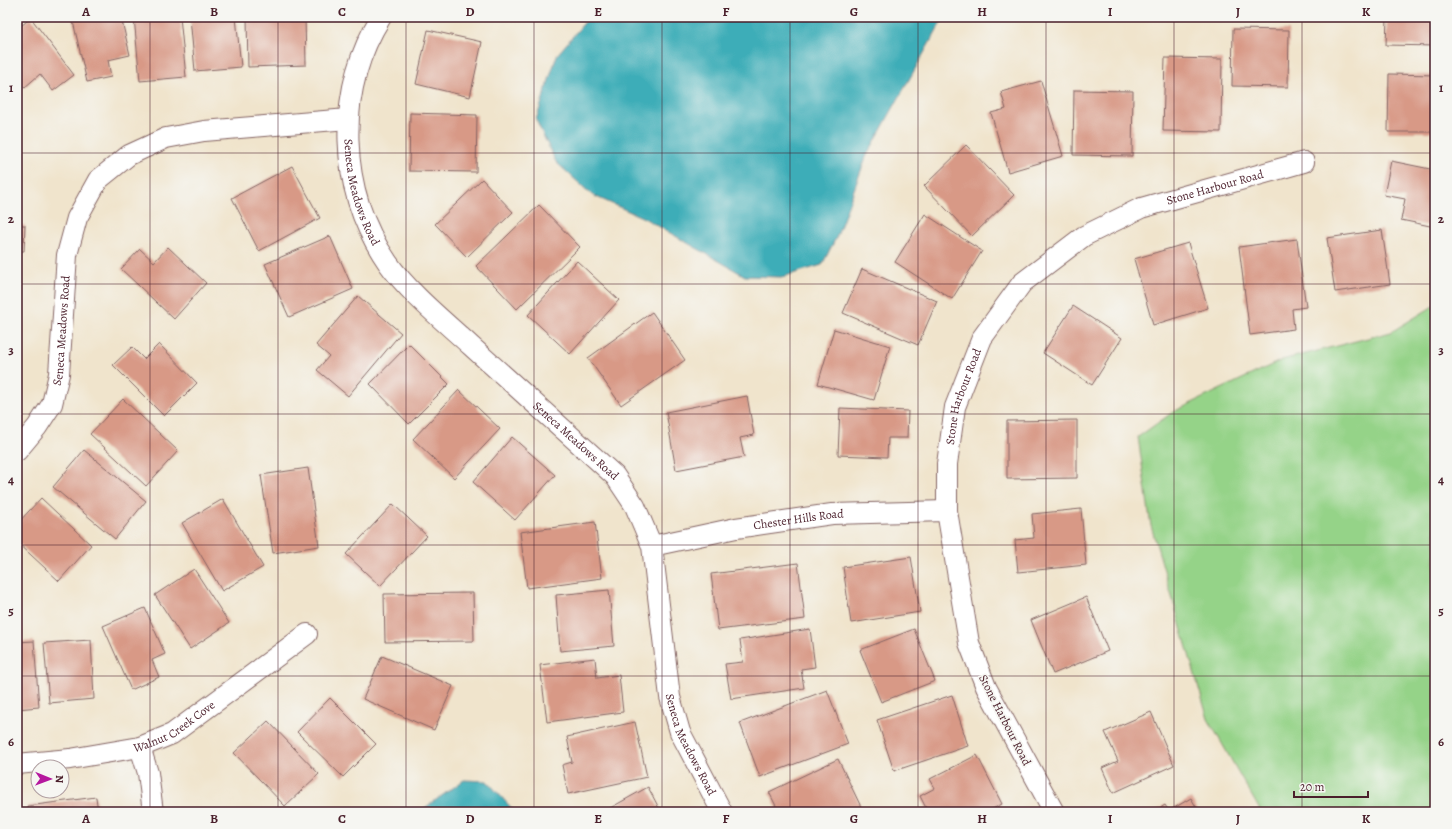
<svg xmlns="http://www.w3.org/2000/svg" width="1452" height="829" viewBox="0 0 1452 829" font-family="Alegreya,serif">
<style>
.green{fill:#95d388;stroke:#70795a}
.water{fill:#3dadb8;stroke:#446672}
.building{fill:#d89986}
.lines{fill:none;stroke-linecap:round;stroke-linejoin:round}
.minor-casing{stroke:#846463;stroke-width:22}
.minor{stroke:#fff;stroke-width:20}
.grid{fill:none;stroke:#4a1f2b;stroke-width:1;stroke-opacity:0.55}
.labels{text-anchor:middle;stroke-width:3.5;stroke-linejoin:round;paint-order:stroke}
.street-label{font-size:12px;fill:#4a1f2b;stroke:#f6f6f2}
.neatline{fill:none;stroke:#4a1f2b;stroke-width:1.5}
.grid-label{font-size:13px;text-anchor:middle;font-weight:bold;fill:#4a1f2b}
</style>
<rect width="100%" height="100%" fill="#f6f6f2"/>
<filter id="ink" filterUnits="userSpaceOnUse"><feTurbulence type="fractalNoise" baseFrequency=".025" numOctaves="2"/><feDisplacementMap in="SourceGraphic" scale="8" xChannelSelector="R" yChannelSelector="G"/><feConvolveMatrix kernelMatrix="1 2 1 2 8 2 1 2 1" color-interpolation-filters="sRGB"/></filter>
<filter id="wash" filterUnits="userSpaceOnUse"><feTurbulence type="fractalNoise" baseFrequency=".012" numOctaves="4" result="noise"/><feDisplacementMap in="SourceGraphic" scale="16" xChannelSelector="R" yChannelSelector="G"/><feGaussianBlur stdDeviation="0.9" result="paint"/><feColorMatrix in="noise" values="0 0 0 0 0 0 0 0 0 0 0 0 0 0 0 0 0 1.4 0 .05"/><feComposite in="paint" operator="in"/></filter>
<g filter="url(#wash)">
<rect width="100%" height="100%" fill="#f0e4cc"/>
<!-- green -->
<polygon class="green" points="1435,305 1435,812 1261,812 1208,719 1151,526 1138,437 1173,412 1282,360 1391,332"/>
<!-- water -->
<g class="water">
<polygon points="589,17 944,17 866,157 837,236 822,265 782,277 745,276 644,218 592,195 556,162 536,120 557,55"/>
<polygon points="464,780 487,781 515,812 419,812"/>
</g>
<g id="blocks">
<!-- building -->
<g class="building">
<polygon points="72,17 121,17 130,55 108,60 111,77 87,82"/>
<polygon points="134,17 180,17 186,77 140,81"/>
<polygon points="190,17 236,17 241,67 195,71"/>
<polygon points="247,17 305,17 306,65 248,67"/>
<polygon points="1387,17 1435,17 1435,46 1386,45"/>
<polygon points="31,18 74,75 53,91 40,74 24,88 17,79 17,29"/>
<polygon points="1233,29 1289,30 1288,87 1232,86"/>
<polygon points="428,30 482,42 470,97 416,84"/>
<polygon points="1165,58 1222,59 1221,132 1163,131"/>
<polygon points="1389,74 1435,75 1435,132 1388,132"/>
<polygon points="1041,81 1063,156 1008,172 991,113 1006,109 1001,92"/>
<polygon points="1074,90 1133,91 1132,156 1073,155"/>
<polygon points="410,113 477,115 476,172 409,171"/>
<polygon points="966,145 1014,195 972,236 924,186"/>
<polygon points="1391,161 1435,170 1435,227 1401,220 1405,199 1384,195"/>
<polygon points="292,166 320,218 259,251 232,198"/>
<polygon points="482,179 513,212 467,257 435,224"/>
<polygon points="539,205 580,247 517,309 476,266"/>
<polygon points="925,214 982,251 952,299 895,262"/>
<polygon points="17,225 25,225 24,251 17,251"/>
<polygon points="1382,230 1390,284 1335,292 1327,238"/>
<polygon points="330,236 353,289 289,317 265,264"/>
<polygon points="1297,239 1306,307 1292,309 1294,329 1250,335 1239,247"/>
<polygon points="1188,243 1208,308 1153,325 1134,259"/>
<polygon points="168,247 206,283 174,319 121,269 140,249 154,262"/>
<polygon points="577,261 619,300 570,354 528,315"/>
<rect x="17" y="265" width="2" height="44"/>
<polygon points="862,269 937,301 918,345 843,313"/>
<polygon points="358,296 401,333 348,396 317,370 329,356 316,345"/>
<polygon points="1073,306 1122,338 1092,385 1043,353"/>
<polygon points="652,312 685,360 621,405 588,358"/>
<polygon points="834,329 890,346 874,400 818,384"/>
<polygon points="159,344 197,383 164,416 113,365 132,347 144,359"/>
<polygon points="409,344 449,384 409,424 370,384"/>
<polygon points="459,390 500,429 454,478 413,439"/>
<polygon points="747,396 754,435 740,438 744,457 676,470 666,412"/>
<polygon points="123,399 178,451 146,486 90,434"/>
<polygon points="840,408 908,411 907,438 888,438 887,457 838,455"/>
<polygon points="1077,420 1077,478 1007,479 1007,421"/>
<polygon points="512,437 555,475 515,520 473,482"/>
<polygon points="84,450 146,501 115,539 53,487"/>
<polygon points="308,468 319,546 273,553 261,475"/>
<polygon points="41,498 91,545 59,581 17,542 17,524"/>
<polygon points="223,499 263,567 222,591 182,523"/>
<polygon points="393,504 427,536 380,586 346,554"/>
<polygon points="1081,509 1086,565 1018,572 1015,540 1034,538 1032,514"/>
<polygon points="595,522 602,578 527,588 520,532"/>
<polygon points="911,557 920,612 851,623 843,567"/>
<polygon points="798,563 805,619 718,630 711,574"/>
<polygon points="194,569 229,623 190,649 155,595"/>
<polygon points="609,590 614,646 560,651 556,595"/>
<polygon points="473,593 474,641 385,642 384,594"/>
<polygon points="1086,597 1108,651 1053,674 1031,620"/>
<polygon points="145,608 165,654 152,660 159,677 131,690 103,626"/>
<polygon points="810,629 815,667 801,669 804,688 731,699 725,664 743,662 740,640"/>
<polygon points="914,629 935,681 881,702 860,650"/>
<polygon points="91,640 94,699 49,703 44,643"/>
<polygon points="34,641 39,707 17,709 17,642"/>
<polygon points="382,656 453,686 434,730 363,699"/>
<polygon points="595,658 597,678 619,675 623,712 547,722 540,665"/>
<polygon points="827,690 848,744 760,777 740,723"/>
<polygon points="952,695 968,746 894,771 877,720"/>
<polygon points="330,698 376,744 343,777 297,732"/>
<polygon points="1151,712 1174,765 1113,793 1102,768 1118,761 1105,732"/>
<polygon points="268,721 319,774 285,806 234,753"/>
<polygon points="635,722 647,777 568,794 562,765 572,762 567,737"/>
<polygon points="977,755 1002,804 987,812 928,812 920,796 935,788 930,779"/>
<polygon points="838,759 863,811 779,812 769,792"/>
<polygon points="648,787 661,812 603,812"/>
<polygon points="96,797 98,812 29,812 28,806"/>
<polygon points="1191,798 1199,812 1154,812 1165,805 1169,811"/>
</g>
</g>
</g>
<g filter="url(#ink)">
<use href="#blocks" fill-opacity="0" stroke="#846463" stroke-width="1"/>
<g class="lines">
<defs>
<g id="minor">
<path id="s1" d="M381,17C335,91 338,191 388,263C409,293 444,321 471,346C519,389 567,433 615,476L635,506L652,546L670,697L680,732L722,812"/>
<path id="s2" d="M17,451L37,427L52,404L59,374L67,255L77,218L98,180L129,155L166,138L204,131L348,119"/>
<path id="s3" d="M652,546L736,528L832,514L947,511"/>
<polyline points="140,747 148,773 153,812"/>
<path id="s4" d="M17,764L70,759L140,747L172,734L307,634"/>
<path id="s5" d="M1054,812L986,687L969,643L947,511V464L955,407L982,338L1022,283L1084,236L1141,208L1304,162"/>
</g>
</defs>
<!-- minor casing -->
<use href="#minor" class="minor-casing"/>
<!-- minor -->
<use href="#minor" class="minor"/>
</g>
</g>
<!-- grid -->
<path class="grid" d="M150,17V812M278,17V812M406,17V812M534,17V812M662,17V812M790,17V812M918,17V812M1046,17V812M1174,17V812M1302,17V812M17,153H1435M17,284H1435M17,414H1435M17,545H1435M17,676H1435"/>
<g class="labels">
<!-- street labels -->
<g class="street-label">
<text dy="4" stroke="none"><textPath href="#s5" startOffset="788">Stone Harbour Road</textPath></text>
<text dy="4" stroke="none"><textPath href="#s1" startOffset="183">Seneca Meadows Road</textPath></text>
<text dy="4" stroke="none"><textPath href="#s2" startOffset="133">Seneca Meadows Road</textPath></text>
<text dy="4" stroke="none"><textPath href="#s5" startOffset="440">Stone Harbour Road</textPath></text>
<text dy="4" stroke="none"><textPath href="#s1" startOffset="519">Seneca Meadows Road</textPath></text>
<text dy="4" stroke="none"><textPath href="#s3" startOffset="149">Chester Hills Road</textPath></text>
<text transform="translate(1005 720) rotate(63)" y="4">Stone Harbour Road</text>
<text dy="4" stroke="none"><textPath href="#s4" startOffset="164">Walnut Creek Cove</textPath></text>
<text dy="4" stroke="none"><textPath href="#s1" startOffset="855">Seneca Meadows Road</textPath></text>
</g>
</g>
<!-- margin -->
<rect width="1452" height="829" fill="none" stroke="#f6f6f2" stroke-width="44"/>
<!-- north arrow -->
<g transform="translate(50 779) rotate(91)"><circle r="19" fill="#f6f6f2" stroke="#b1a0a2"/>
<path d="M0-3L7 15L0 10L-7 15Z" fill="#b5179e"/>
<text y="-6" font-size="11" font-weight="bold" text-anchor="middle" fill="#4a1f2b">N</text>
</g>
<!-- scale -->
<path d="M1294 791v6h74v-6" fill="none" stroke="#4a1f2b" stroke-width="2"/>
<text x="1300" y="791" font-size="12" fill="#4a1f2b" stroke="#f6f6f2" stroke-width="3" paint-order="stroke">20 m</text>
<rect x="22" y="22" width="1408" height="785" class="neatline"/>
<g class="grid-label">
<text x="86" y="16">A</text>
<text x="214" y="16">B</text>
<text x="342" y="16">C</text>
<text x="470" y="16">D</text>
<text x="598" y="16">E</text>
<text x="726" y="16">F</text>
<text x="854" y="16">G</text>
<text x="982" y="16">H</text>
<text x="1110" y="16">I</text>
<text x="1238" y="16">J</text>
<text x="1366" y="16">K</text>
<text x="11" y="92">1</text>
<text x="1441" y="92">1</text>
<text x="11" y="223">2</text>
<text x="1441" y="223">2</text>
<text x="11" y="354">3</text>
<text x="1441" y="354">3</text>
<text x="11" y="484">4</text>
<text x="1441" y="484">4</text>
<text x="11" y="615">5</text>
<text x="1441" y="615">5</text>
<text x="11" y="746">6</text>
<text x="1441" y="746">6</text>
<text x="86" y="823">A</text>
<text x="214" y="823">B</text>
<text x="342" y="823">C</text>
<text x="470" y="823">D</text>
<text x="598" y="823">E</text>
<text x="726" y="823">F</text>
<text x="854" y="823">G</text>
<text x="982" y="823">H</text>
<text x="1110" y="823">I</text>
<text x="1238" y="823">J</text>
<text x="1366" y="823">K</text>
</g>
</svg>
